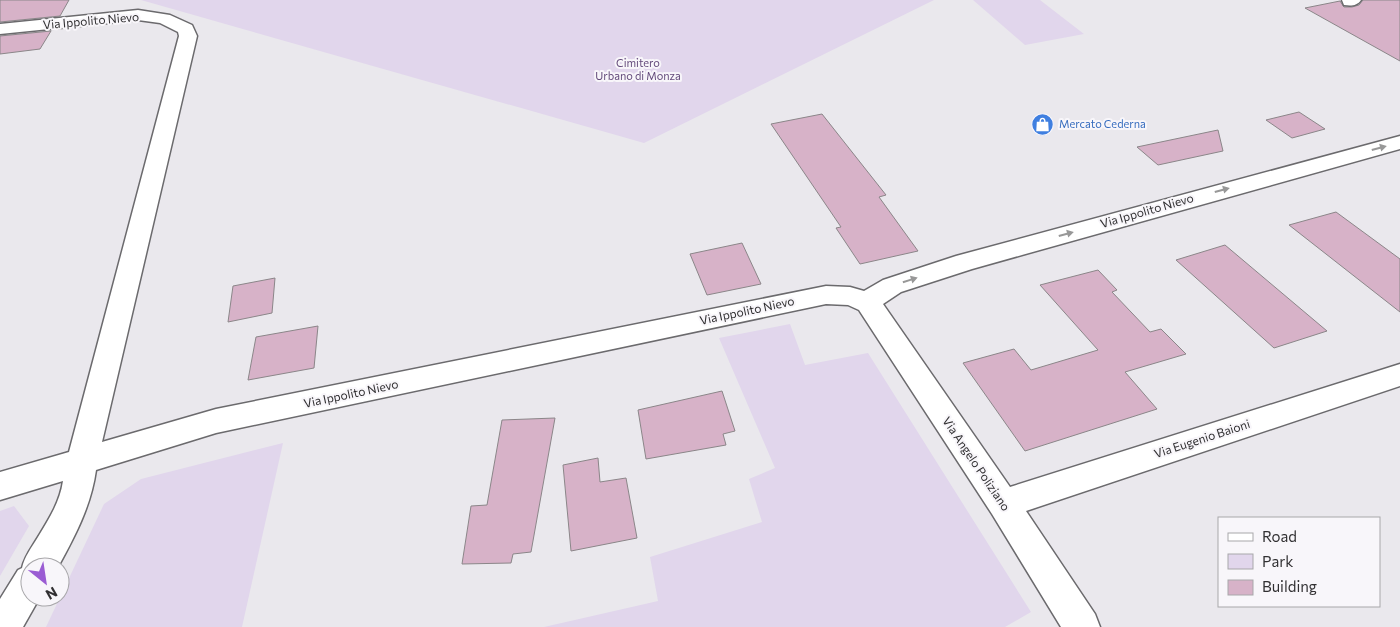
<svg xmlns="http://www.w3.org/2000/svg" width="1400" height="627" viewBox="0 0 1400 627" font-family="Commissioner,sans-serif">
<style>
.green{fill:#e1d6ec}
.building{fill:#d7b2c8;stroke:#8b8689}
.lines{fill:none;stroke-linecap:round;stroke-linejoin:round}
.street-casing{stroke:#6b6a6d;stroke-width:3}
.street{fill:#fff;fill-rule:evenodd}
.oneway{fill:#989898}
.labels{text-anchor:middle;stroke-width:4;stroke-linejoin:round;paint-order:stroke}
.far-park-label{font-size:11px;fill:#644b7b;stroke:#f8f6fa}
.far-shop-label{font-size:11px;fill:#366cbe;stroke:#f8f6fa;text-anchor:start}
.street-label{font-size:12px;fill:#313032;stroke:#f8f6fa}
</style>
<rect width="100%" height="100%" fill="#eae8ed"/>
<!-- green -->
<g class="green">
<polygon points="141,0 934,0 644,143"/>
<polygon points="973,0 1040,0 1084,34 1025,45"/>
<polygon points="790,324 805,365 868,353 1031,612 1005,627 544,627 658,601 650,557 762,522 749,479 775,468 719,338"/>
<polygon points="283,443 242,627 46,627 104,504 141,479"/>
<polygon points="14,506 29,526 0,576 0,511"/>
</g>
<!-- building -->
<g class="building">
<polygon points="0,0 69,0 60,16 0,22"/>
<polygon points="1363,0 1400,0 1400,61 1305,8 1340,1 1344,7 1352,7 1359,5"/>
<polygon points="51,31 40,49 0,54 0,36"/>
<polygon points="1299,112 1325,129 1292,138 1266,120"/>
<polygon points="822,114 886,195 879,197 918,251 860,264 836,228 841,227 771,124"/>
<polygon points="1218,130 1223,151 1158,165 1137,147"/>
<polygon points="1336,212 1400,259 1400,312 1289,225"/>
<polygon points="742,243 761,284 707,295 690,254"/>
<polygon points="1225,245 1327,331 1274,348 1176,260"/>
<polygon points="1098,270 1117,290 1112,292 1150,332 1161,329 1186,354 1125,372 1157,409 1025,451 963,363 1014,349 1031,370 1098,350 1040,285"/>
<polygon points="275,278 272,313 228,322 233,286"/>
<polygon points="318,326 314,368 248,380 256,337"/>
<polygon points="722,391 735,431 723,434 726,445 646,459 638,410"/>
<polygon points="555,418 531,552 513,554 511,563 462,564 471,506 487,505 502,420"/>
<polygon points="598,458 600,482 626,478 637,538 571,551 563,465"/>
</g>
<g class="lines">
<defs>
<g id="street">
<path d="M1342,0H1361C1357,6 1351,6 1344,5Z"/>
<path d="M138,10L170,15L192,25L197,36L102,442L216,409L826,286L850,287L864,291L883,280L956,256L1400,136V149L972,269L901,292L883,304L1010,487L1400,364V386L1026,511L1095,614L1100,627H1061L992,514L859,310L848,305L826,304L216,433L96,470C91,506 75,536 58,567H30V597H40L23,627H0V599L18,570L22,568C24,557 32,547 38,537C49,519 60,502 63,481L0,500V472L69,452L179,36L178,32L160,23L138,20L0,34V24Z"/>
</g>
</defs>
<!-- street casing -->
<use href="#street" class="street-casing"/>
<!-- street -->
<use href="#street" class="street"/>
</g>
<!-- one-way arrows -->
<defs><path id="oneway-solid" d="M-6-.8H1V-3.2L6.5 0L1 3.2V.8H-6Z" transform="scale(1.25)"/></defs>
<g class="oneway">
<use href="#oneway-solid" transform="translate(1379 148) rotate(-15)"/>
<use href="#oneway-solid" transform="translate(1222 190) rotate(-15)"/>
<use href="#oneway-solid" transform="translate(1066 234) rotate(-15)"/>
<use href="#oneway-solid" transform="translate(910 280) rotate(-18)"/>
</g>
<!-- icons -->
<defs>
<symbol id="shop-disc" viewBox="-11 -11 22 22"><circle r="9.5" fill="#3f7fe0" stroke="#f8f6fa"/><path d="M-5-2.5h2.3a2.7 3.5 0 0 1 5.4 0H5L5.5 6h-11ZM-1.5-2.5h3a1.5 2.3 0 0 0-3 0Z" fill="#fff"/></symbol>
</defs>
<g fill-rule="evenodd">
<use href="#shop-disc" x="1030" y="112" width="25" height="25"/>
</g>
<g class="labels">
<!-- far-park labels -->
<g class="far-park-label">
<text x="638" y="67">Cimitero<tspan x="638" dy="13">Urbano di Monza</tspan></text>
</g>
<!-- far-shop labels -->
<g class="far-shop-label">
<text x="1059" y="128">Mercato Cederna</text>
</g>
<!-- street labels -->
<g class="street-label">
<text transform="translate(91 21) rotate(-5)" y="4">Via Ippolito Nievo</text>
<text transform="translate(1147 211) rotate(-16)" y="4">Via Ippolito Nievo</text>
<text transform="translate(747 311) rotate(-12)" y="4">Via Ippolito Nievo</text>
<text transform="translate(351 394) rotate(-12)" y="4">Via Ippolito Nievo</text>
<text transform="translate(1202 439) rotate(-18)" y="4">Via Eugenio Baioni</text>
<text transform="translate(976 464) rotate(56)" y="4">Via Angelo Poliziano</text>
</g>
</g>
<!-- legend -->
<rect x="1218" y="517" width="162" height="90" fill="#f8f6fa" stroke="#a8a7aa"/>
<rect x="1228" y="533" width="25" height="8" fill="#ffffff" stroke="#a8a7aa"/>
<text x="1262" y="542" font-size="15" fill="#313032">Road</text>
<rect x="1228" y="554" width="25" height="15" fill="#e1d6ec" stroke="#a8a7aa"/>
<text x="1262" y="567" font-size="15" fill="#313032">Park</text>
<rect x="1228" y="580" width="25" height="15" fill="#d7b2c8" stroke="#a8a7aa"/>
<text x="1262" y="592" font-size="15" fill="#313032">Building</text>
<!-- north arrow -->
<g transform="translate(45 582) rotate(150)"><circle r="24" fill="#f8f6fa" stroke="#a8a7aa"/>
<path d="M0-4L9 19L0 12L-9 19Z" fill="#9a5cd3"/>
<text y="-8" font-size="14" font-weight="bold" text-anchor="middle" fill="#313032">N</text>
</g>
</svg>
